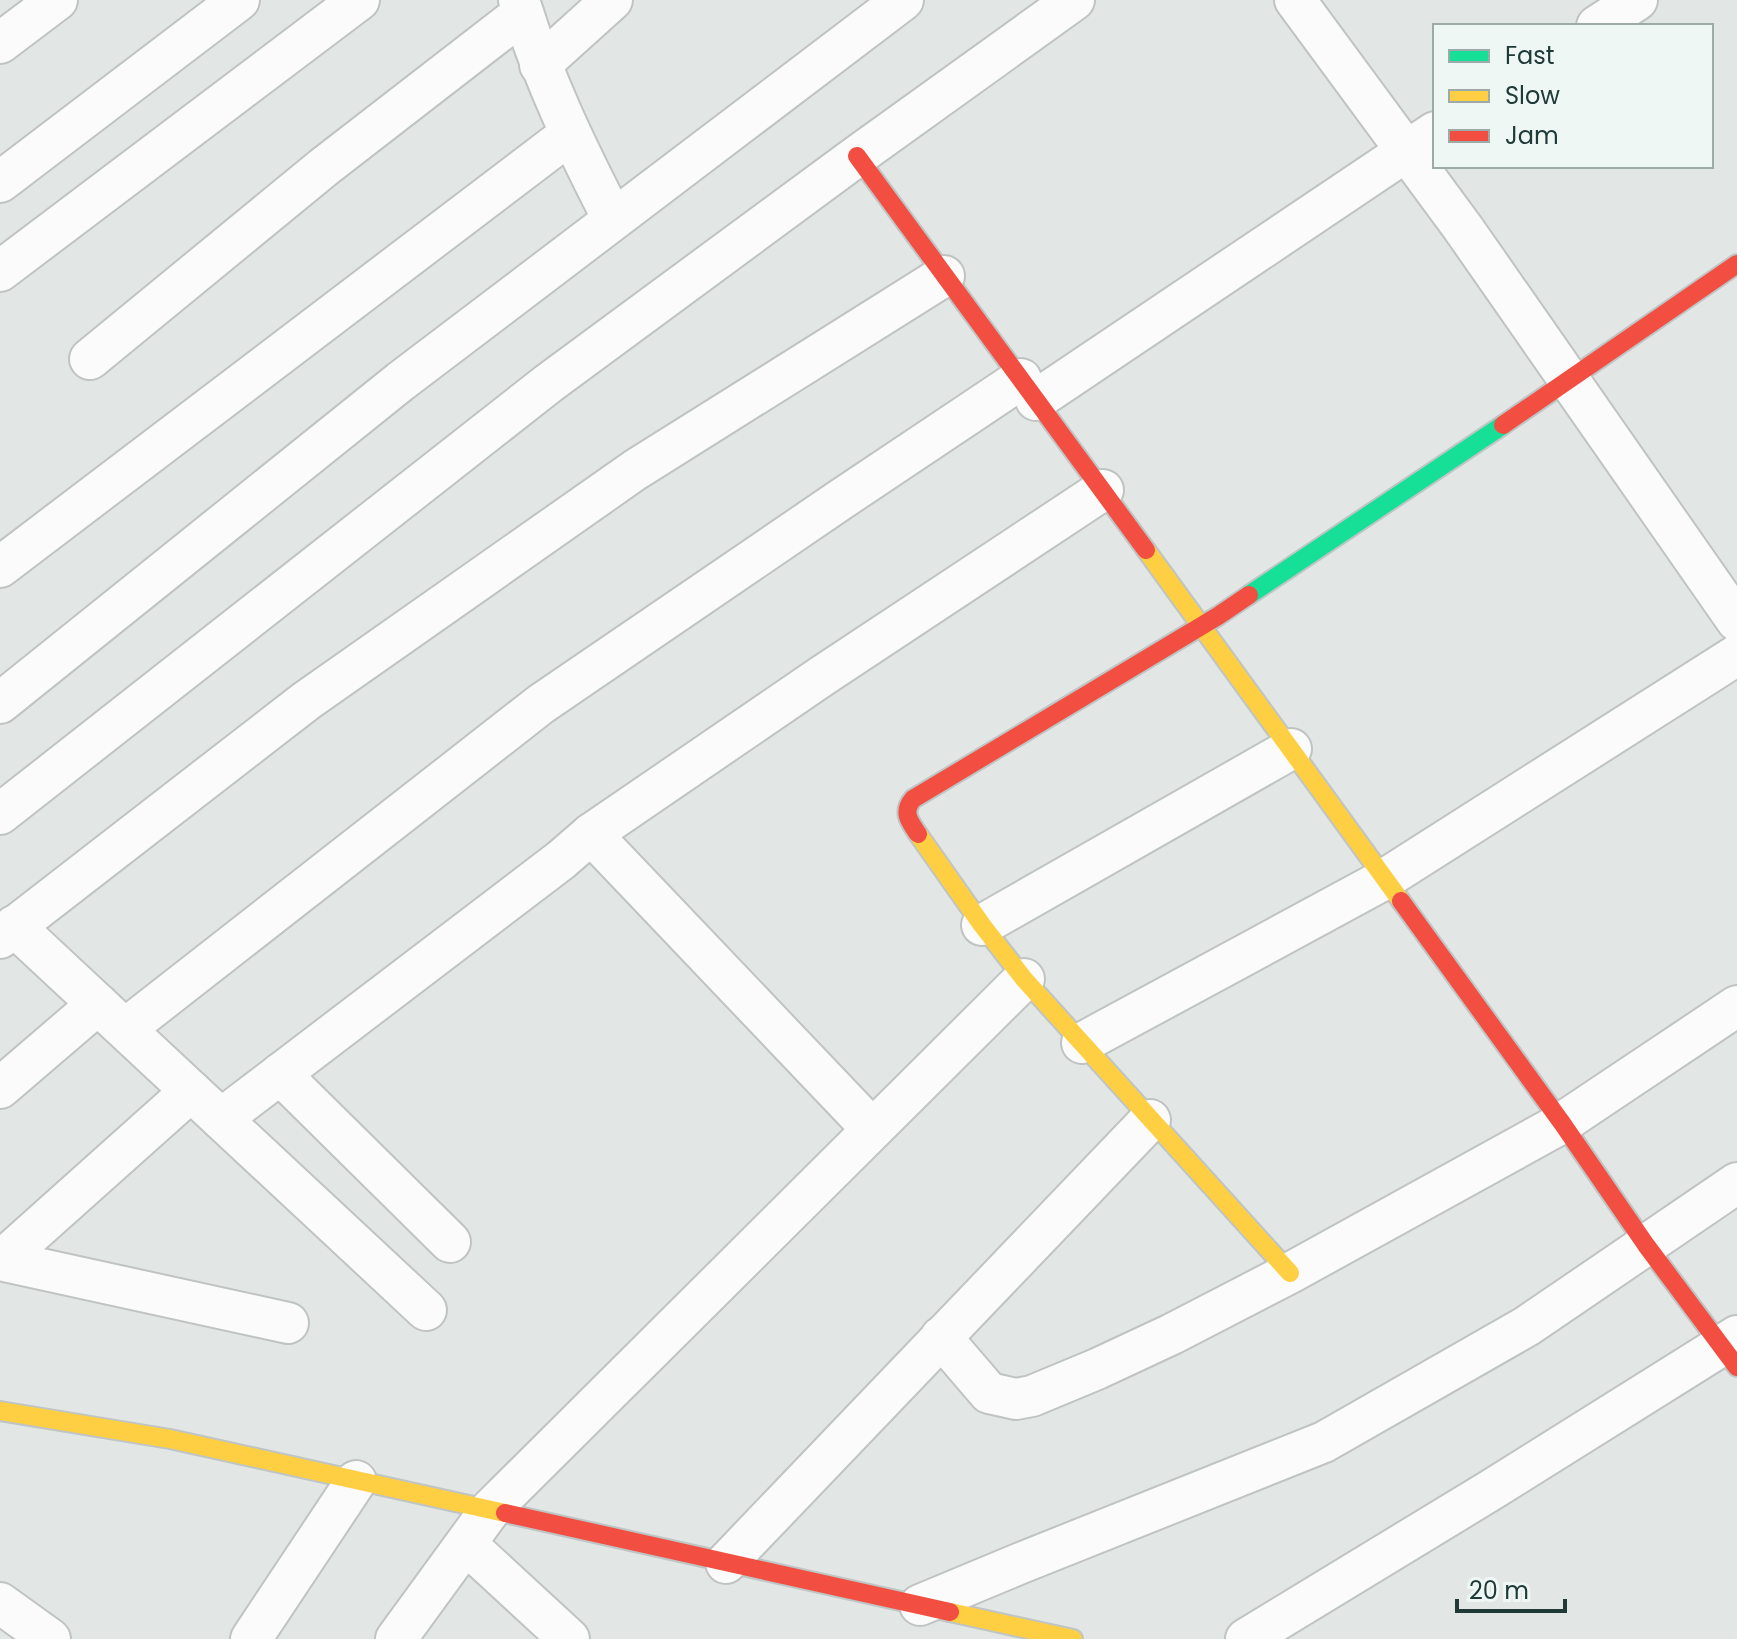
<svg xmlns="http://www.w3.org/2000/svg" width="1737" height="1639" viewBox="0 0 1737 1639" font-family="Poppins,sans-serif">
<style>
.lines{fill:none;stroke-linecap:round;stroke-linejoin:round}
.street-casing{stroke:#bfc4c3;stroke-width:44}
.fast-casing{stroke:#bec5c4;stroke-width:22}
.slow-casing{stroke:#bec5c4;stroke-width:22}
.jam-casing{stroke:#bec5c4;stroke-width:22}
.street{stroke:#fbfbfb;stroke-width:40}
.fast{stroke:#16e098;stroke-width:18}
.slow{stroke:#ffcf43;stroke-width:18}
.jam{stroke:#f24e42;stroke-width:18}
</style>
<rect width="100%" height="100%" fill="#e2e7e6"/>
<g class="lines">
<defs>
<g id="street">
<path d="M519,0C543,79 576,147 613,219"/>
<polyline points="1295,0 1463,228 1737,621"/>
<polyline points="1597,26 1637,0"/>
<polyline points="0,43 57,0"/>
<polyline points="540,65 612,0"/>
<polyline points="0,182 239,0"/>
<polyline points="0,271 359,0"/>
<polyline points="90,359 324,167 523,13"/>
<polyline points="1036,400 1435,132"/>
<polyline points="0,567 570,134"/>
<polyline points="0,703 401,381 903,0"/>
<polyline points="0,814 549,383 857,156 1074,0"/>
<polyline points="591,834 872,1129"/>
<polyline points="982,925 1291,749"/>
<polyline points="14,926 426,1310"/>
<polyline points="0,938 306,701 635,470 944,276"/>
<polyline points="125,1029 541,704 840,500 1021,379"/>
<polyline points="1082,1043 1385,879 1737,655"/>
<polyline points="280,1074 450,1242"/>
<polyline points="0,1088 98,1004"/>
<polyline points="221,1119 561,860 591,834 822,676 1103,490"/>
<polyline points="0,1260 288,1323"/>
<polyline points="2,1260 191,1091"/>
<polyline points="941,1337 989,1393 1016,1399 1032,1396 1097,1369 1172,1334 1290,1273 1562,1123 1737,1006"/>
<polyline points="466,1544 569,1639"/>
<polyline points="726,1563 1150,1120"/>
<polyline points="0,1603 50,1639"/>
<polyline points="920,1605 1021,1563 1324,1442 1527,1326 1737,1183"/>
<polyline points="251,1639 356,1481"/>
<polyline points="396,1639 490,1510 1024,979"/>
<polyline points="1246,1639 1491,1490 1737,1336"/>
</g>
<polyline id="fast" points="1249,595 1503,425"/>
<g id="slow">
<polyline points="1146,550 1401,901"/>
<polyline points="918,834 982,925 1024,979 1290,1273"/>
<polyline points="0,1411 170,1439 505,1513"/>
<polyline points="950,1612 1073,1639"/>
</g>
<g id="jam">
<polyline points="857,156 1146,550"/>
<polyline points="1503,425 1737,264"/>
<path d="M918,834C909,821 902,812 913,799L1218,616L1249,595"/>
<polyline points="1401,901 1562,1123 1646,1245 1737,1367"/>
<polyline points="505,1513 950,1612"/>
</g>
</defs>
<!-- street casing -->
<use href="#street" class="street-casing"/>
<!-- fast casing -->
<use href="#fast" class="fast-casing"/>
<!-- slow casing -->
<use href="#slow" class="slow-casing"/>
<!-- jam casing -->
<use href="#jam" class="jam-casing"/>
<!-- street -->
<use href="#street" class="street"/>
<!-- fast -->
<use href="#fast" class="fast"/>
<!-- slow -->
<use href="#slow" class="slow"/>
<!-- jam -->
<use href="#jam" class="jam"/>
</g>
<!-- legend -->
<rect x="1433" y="24" width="280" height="144" fill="#eff7f5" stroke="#9caba9" stroke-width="2"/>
<rect x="1449" y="50" width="40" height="12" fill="#16e098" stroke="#9caba9" stroke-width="2"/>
<text x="1505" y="64" font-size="24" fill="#203a38">Fast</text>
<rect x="1449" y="90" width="40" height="12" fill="#ffcf43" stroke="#9caba9" stroke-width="2"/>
<text x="1505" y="104" font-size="24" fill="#203a38">Slow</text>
<rect x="1449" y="130" width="40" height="12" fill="#f24e42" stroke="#9caba9" stroke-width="2"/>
<text x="1505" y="144" font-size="24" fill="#203a38">Jam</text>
<!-- scale -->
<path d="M1457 1599v12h108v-12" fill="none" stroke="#203a38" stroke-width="4"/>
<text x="1469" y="1599" font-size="24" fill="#203a38" stroke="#eff7f5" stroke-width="6" paint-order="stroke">20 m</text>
</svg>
